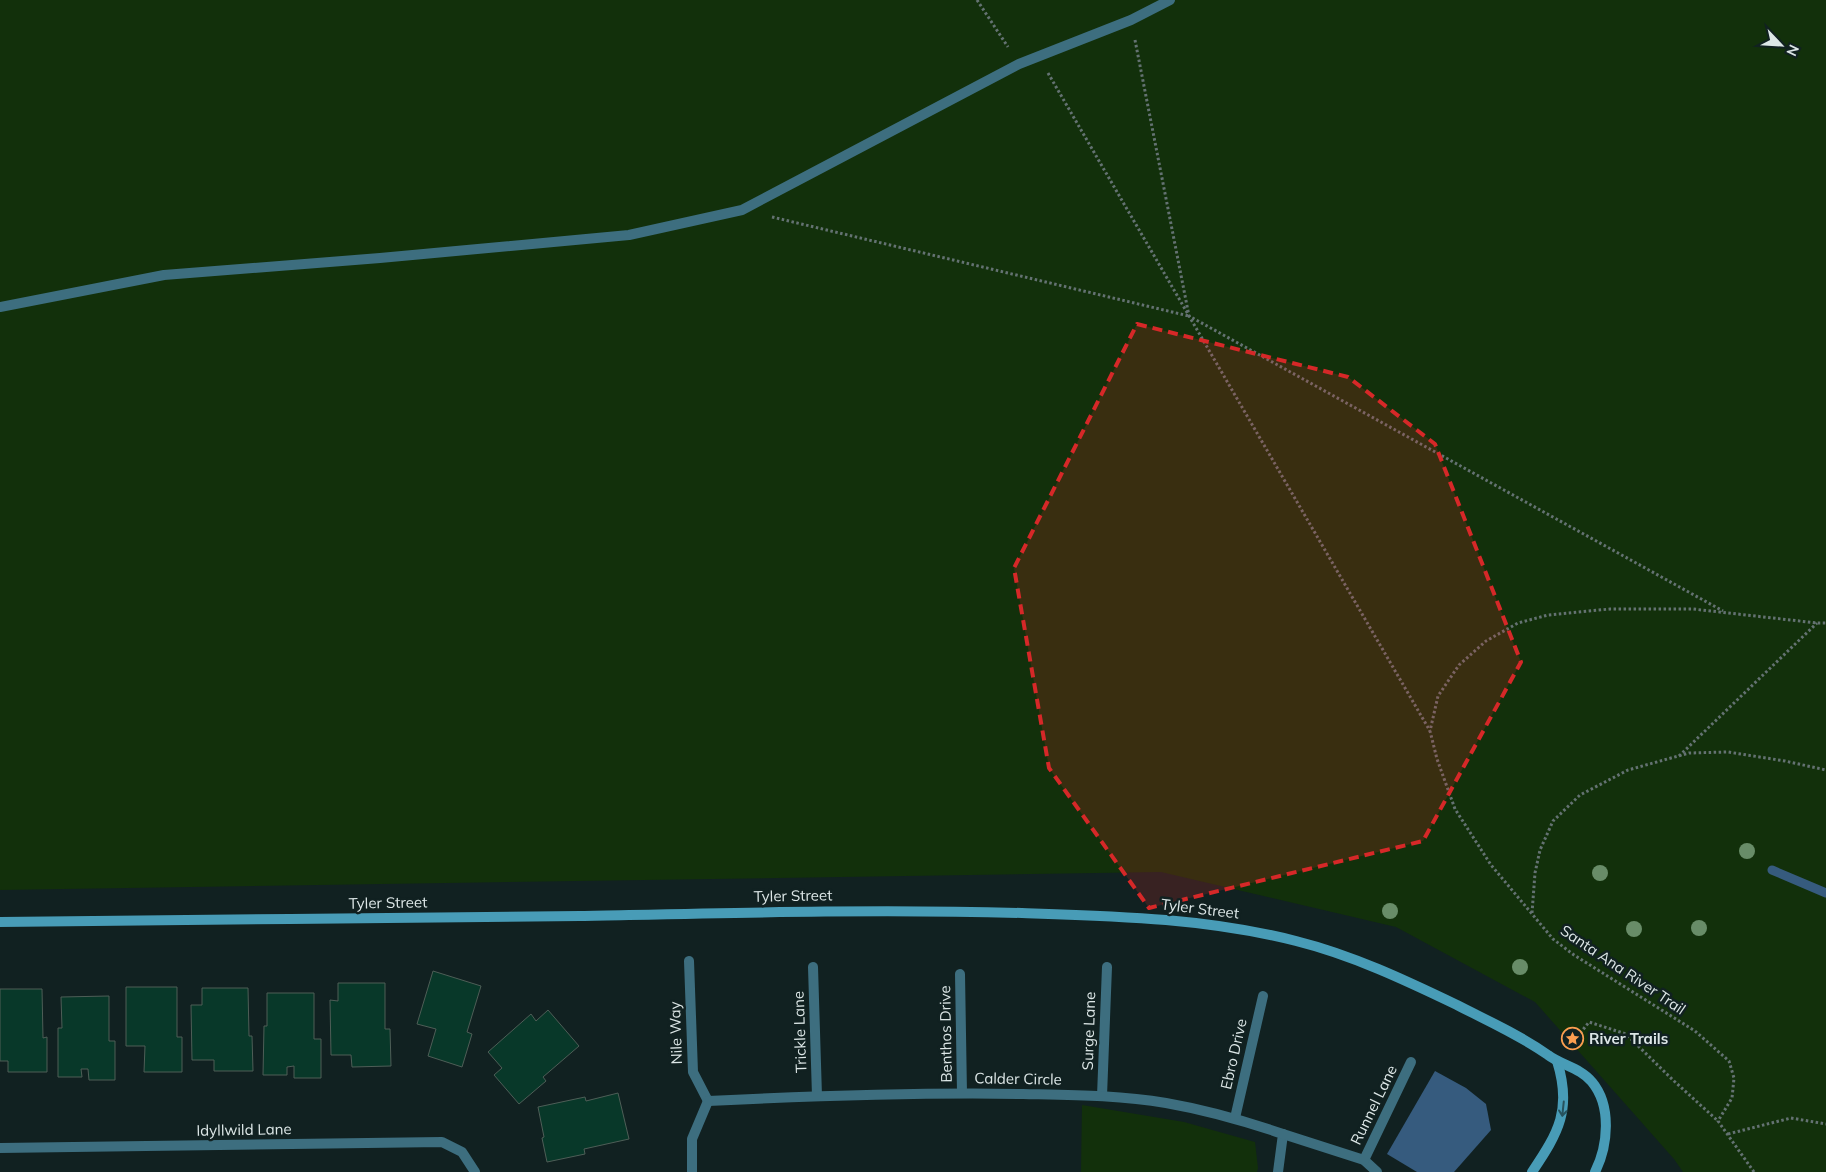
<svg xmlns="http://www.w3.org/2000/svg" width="1826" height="1172" viewBox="0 0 1826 1172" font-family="Mulish,sans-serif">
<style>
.green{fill:#12300b}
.water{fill:#365b7e}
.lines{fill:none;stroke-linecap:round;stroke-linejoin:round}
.stream{stroke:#365b7e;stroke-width:9}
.building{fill:#083829;stroke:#4e5e57}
.path{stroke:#647272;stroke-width:3;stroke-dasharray:2.5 2.5;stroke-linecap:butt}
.service{stroke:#3d6e7f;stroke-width:10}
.minor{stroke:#3d6e7f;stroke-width:10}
.secondary{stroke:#489cb7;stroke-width:10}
.tree{fill:#688c68}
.oneway{stroke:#27525d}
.marked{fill:#d62828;fill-opacity:0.2;stroke:#d62828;stroke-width:4;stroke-dasharray:10 6;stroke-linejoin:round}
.labels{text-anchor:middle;stroke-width:5;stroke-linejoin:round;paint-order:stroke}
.street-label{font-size:15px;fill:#dde7e7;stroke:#112121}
.poi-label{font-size:15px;font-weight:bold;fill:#dde7e7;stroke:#112121;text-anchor:start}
</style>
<rect width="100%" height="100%" fill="#112121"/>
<!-- green -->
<g class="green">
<polygon points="0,0 1826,0 1826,1172 1683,1172 1674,1159 1535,1002 1396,927 1161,872 0,890"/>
<polygon points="1082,1105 1184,1122 1255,1142 1258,1168 1257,1172 1081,1172"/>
</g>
<!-- water -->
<polygon class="water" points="1435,1071 1466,1088 1486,1104 1491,1130 1454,1172 1417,1172 1387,1154"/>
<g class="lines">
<!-- stream -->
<polyline class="stream" points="1772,870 1826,893"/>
</g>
<!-- building -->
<g class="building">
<polygon points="433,971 481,986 467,1032 472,1034 462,1067 428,1056 436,1029 417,1024"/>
<polygon points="338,983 385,983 385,1029 390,1029 391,1066 352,1067 351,1055 331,1055 330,1000 338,1001"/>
<polygon points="126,987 177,987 177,1037 182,1037 182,1072 144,1072 145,1046 126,1046"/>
<polygon points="202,988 248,988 249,1036 252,1036 253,1071 214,1071 214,1060 192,1060 191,1005 202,1005"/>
<polygon points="0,989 42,989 43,1038 47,1037 47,1072 8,1072 8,1061 0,1061"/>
<polygon points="267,993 314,993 314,1039 321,1039 321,1078 294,1078 294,1066 287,1067 287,1075 263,1075 264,1026 267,1026"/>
<polygon points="109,996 109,1041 115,1041 115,1080 89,1080 88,1069 81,1069 82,1077 58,1077 58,1028 62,1028 61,997"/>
<polygon points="548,1010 579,1046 543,1077 546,1081 519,1104 494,1075 502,1068 488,1052 531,1014 536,1021"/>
<polygon points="618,1093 629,1139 584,1149 585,1154 547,1162 542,1138 544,1137 538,1107 585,1097 586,1101"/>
</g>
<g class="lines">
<!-- path -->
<g class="path">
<polyline points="977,0 1008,47"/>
<polyline points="1135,40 1189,316 1723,611"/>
<polyline points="1048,73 1430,731"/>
<polyline points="772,217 1189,316"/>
<polyline points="1679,756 1817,623"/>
<polyline points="1532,913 1535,873 1540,850 1553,821 1580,795 1628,770 1689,753 1728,752 1785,761 1826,770"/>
<polyline points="1571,1045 1589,1022 1626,1034 1674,1081 1718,1121"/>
<polyline points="1728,1134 1791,1118 1826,1124"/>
<polyline points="1754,1172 1718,1121 1732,1098 1734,1078 1729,1061 1695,1031 1574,955 1553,939 1491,865 1455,809 1437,759 1430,731 1438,696 1459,665 1486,641 1518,623 1548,615 1610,609 1693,609 1817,623 1826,623"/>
</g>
<!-- service -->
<polyline class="service" points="0,307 164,275 380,258 629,235 742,210 1019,64 1131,20 1170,0"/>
<!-- minor -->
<g class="minor">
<polyline points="689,961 693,1072 708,1101"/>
<polyline points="813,967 817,1096"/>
<polyline points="960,974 962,1093"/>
<polyline points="1102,1096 1107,967"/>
<path d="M708,1101C813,1096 918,1092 1023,1094C1071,1095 1119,1095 1166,1103C1206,1110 1245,1121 1283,1134L1278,1172"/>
<polyline points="1235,1118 1263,996"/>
<polyline points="1283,1134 1364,1160 1377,1172"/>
<polyline points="0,1148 442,1142 462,1152 475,1172"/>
<polyline points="1364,1160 1411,1062"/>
<polyline points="692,1172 692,1139 708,1101"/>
</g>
<!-- secondary -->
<g class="secondary">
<path d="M0,922C193,920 387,918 580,916C727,913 874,909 1022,913C1114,916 1206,918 1296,941C1352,955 1405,980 1457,1005C1488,1021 1520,1035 1548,1055C1561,1065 1581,1068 1592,1082C1612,1106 1608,1146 1595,1172"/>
<path d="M1532,1172C1559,1132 1572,1109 1557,1061"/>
</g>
</g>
<!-- trees -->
<g class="tree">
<circle cx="1747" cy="851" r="8"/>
<circle cx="1600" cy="873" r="8"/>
<circle cx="1390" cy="911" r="8"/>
<circle cx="1699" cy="928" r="8"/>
<circle cx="1634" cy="929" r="8"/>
<circle cx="1520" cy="967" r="8"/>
</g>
<!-- one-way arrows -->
<defs><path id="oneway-shaft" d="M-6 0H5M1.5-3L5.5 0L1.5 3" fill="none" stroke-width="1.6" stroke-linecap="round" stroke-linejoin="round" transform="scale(1.25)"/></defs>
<use class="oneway" href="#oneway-shaft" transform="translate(1563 1109) rotate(96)"/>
<!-- marked area -->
<path class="marked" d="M1137,324L1348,377L1435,444L1521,662L1423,841L1149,908L1049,768L1014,568Z"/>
<!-- icons -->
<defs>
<symbol id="sight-ring" viewBox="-11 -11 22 22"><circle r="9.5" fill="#112121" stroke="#fb9e50" stroke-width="1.5"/><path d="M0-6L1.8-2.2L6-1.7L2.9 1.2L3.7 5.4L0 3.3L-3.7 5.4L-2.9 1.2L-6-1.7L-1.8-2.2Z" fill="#fb9e50"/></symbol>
</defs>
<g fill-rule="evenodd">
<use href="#sight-ring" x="1560" y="1026" width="25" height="25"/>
</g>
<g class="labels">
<!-- street labels -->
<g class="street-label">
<text transform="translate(793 896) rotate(-1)" y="5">Tyler Street</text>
<text transform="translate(388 903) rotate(-1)" y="5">Tyler Street</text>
<text transform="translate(1200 909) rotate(7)" y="5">Tyler Street</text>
<text transform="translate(1623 970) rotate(34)" y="5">Santa Ana River Trail</text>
<text transform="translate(1089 1031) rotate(-88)" y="5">Surge Lane</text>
<text transform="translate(800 1032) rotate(-92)" y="5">Trickle Lane</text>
<text transform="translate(676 1033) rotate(-92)" y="5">Nile Way</text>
<text transform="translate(946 1034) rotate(-91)" y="5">Benthos Drive</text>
<text transform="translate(1234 1054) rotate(-77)" y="5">Ebro Drive</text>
<text transform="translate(1018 1079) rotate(1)" y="5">Calder Circle</text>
<text transform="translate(1374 1105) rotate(-64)" y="5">Runnel Lane</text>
<text transform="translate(244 1130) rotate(-1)" y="5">Idyllwild Lane</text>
</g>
<!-- poi labels -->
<g class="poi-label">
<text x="1589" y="1044">River Trails</text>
</g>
</g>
<!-- north arrow -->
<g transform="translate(1781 45) rotate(115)" stroke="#112121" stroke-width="4" paint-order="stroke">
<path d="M0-4L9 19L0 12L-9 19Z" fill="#dde7e7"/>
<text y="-8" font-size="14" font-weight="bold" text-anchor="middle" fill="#dde7e7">N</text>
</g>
</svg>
